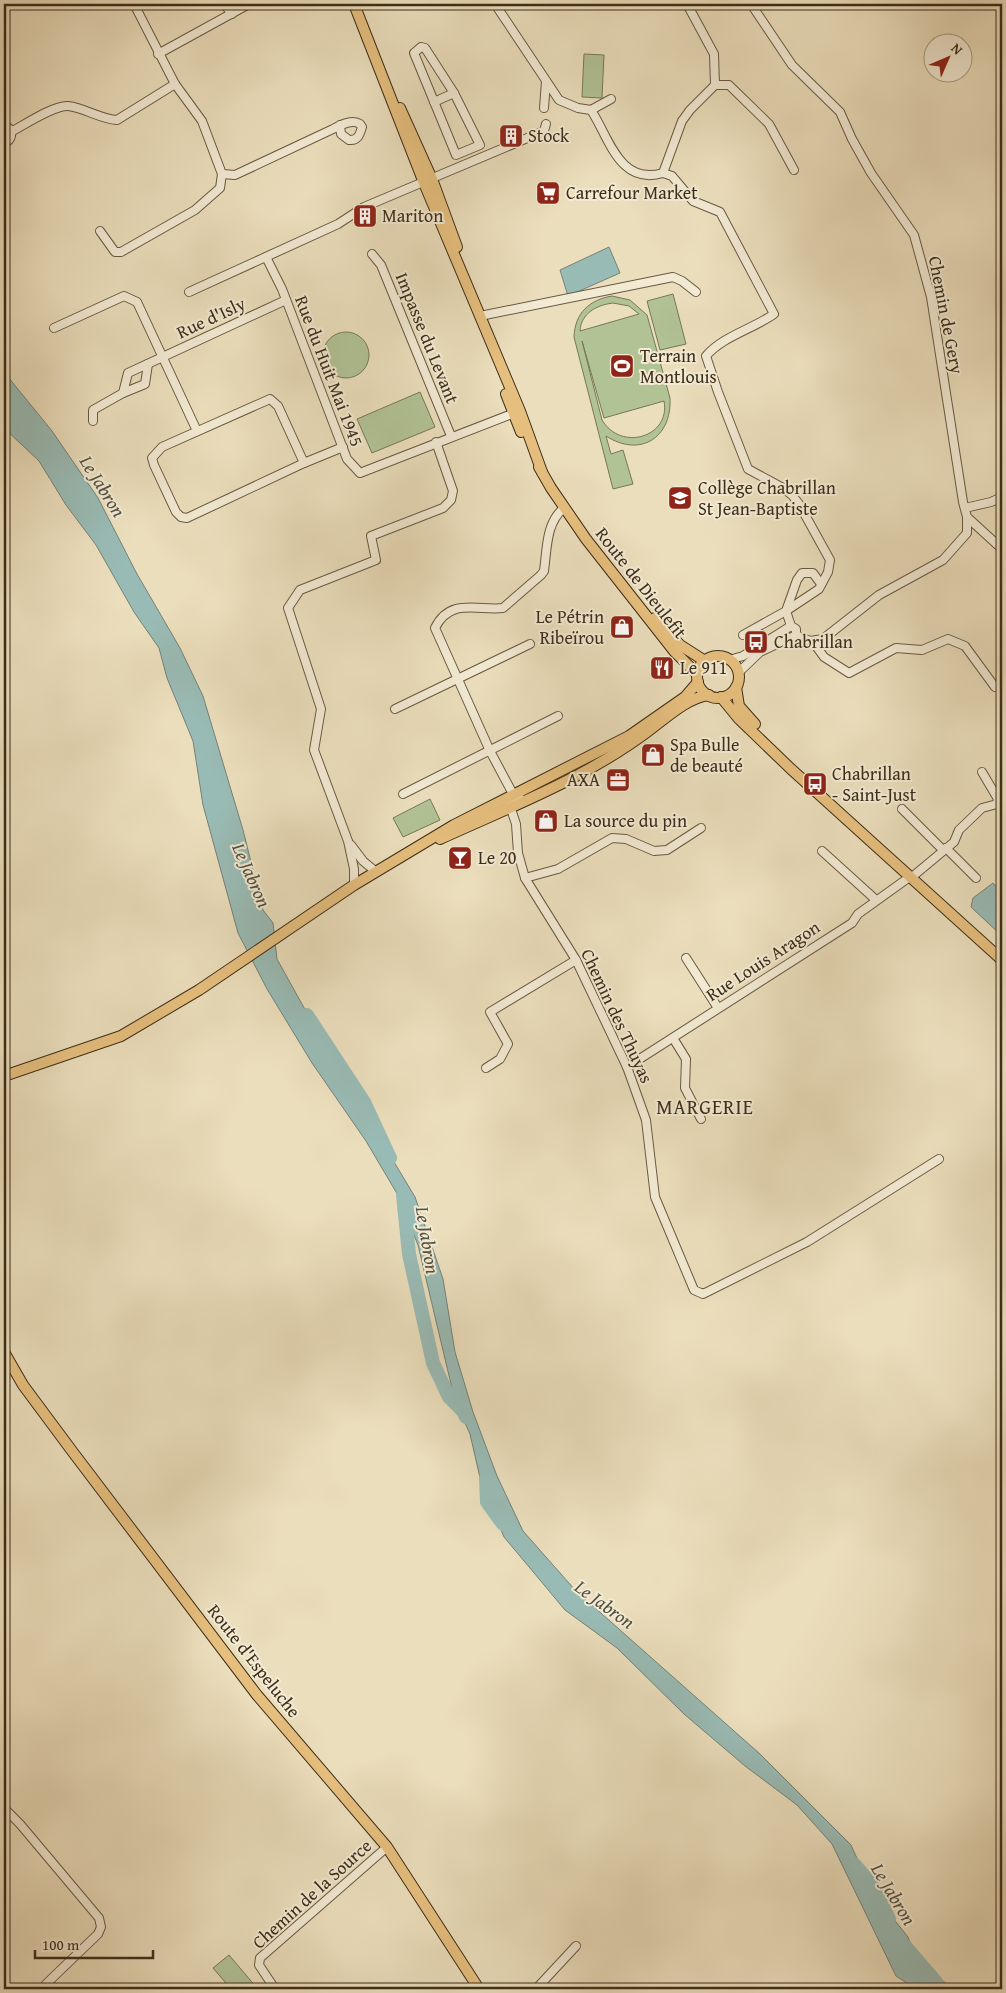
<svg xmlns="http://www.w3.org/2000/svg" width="1006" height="1993" viewBox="0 0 1006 1993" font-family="'Gentium Book Plus',serif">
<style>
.green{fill:#b1c295;stroke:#767857;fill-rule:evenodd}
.water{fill:#99bbb5;stroke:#748277}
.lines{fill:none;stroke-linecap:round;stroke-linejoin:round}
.river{stroke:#99bbb5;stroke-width:14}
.minor-casing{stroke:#685942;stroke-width:10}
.major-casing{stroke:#3c2d19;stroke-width:12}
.minor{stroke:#f2ead3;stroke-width:8}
.major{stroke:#e6bf7e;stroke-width:10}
.labels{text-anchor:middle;stroke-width:4;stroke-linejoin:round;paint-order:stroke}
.poi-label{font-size:18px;fill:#3c2d19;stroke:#f2ead3;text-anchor:start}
.street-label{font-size:18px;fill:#3c2d19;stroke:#f2ead3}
.water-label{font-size:19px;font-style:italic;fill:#535040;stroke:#f2ead3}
.quarter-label{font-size:20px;letter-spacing:1px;fill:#3c2d19;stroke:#f2ead3}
</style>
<rect width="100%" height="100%" fill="#ebdebc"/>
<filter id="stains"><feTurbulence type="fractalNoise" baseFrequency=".004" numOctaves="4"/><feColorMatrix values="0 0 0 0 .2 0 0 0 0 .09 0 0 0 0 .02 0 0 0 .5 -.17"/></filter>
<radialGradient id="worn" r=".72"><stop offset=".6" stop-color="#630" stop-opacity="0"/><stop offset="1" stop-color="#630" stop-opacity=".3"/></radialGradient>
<!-- green -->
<g class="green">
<polygon points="584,54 604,55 602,98 582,97"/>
<polygon points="673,294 686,344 660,350 647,301"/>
<path d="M612,296L630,300L647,315L670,398C672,438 640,458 606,436L611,454L623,450L633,484L613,489L574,337C575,313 589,300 612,296ZM613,303L629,306L639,314L580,331C581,313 597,305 613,303ZM582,341L604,418L664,401C671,437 621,452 602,420Z"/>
<circle cx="346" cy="355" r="23"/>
<polygon points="420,392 435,427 372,453 357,419"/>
<polygon points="430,799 440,820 403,837 393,818"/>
<polygon points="229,1955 256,1987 253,1989 231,1989 213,1968"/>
</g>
<!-- water -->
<g class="water">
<polygon points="609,247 620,273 568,296 560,270"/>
<polygon points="4,372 52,431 98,498 137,574 180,648 203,696 243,830 263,910 273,923 277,959 333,1060 415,1197 443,1279 455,1352 473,1412 497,1476 523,1531 576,1591 760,1754 851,1845 872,1892 908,1937 921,1972 945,1989 916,1989 896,1976 832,1844 797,1805 745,1766 684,1714 617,1648 565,1610 504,1537 481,1482 470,1434 455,1401 418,1245 399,1197 366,1141 312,1063 267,989 238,933 203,805 193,741 167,678 159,648 134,612 96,545 66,505 39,461 4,428"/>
<polygon points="993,883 1002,894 1002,936 971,907 973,898"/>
</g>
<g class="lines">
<!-- river -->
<g class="river">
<polyline points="307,1015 364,1102 390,1158"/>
<polyline points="403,1195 409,1254 433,1363 449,1397 463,1411 466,1417"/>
<polyline points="486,1478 487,1502 503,1524"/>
<polyline points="854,1864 872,1885 889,1919"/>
<polyline points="905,1946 942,1989"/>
</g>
<defs>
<g id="minor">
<polyline points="224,4 232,14"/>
<path d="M495,4L559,100L578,108L591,110C609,137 619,186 663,173L682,121L690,110L715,85L714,54L687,4"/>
<polyline points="751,4 792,65 840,112 852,139 871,173 914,235 931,297 963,502 967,517 1002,549"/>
<polygon points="421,47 425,48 454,93 480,145 456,155 414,53"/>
<polyline points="158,54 249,4"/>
<polyline points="715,85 729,85 769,124 794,170"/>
<polyline points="434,102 454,93"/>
<polyline points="544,108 546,81"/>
<polyline points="591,110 611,99"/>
<path d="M4,125L10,129C13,136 10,141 4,143"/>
<path d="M11,132C24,125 54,105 68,106C85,108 100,119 117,120L175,84"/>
<path d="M663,173L672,176L693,201L720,212L774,314C753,329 723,336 706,356L718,392L748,469L783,488L792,495L799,504L830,560L828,572L819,589L786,611L791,626L796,629V635L810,641L823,639L879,595L943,560L967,533V517"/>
<path d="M222,174L235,175L333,129C341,125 352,119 360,124L362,127C360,134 358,141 349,140L341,134L340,125"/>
<polyline points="100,231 115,252 121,252 195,210 220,188 222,174 202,121 175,84 134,4"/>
<polyline points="372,254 381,265 451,436"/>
<polyline points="266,257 282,289 347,459 360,473 517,412"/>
<polyline points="189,292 338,224 364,207 544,131 546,124"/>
<polyline points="480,316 673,277 682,281 696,292"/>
<polyline points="54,328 124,296 137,302 197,431"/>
<polyline points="123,393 145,384 148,364"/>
<polygon points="270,399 278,406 304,463 187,518 181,517 176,512 154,465 152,458 162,447"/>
<polyline points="93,421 93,410 123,393 128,373 286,300"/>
<polyline points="304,463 343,447"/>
<polyline points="965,508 991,502 1002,497"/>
<polyline points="743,635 786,611 797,580 802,573 813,573 821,584"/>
<polyline points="813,642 824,657 849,673 896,648 922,650 948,639 965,646 995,687"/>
<polyline points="729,660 743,656 791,626"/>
<polyline points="738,673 760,652 796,635"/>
<polyline points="395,709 530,644"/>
<polyline points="403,794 558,716"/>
<path d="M514,796L490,751L435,628C450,597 478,611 503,608L541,575L544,571C547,549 546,522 564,508"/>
<polyline points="519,797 509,803 516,824 518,853 525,878 576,960 627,1067 646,1120 655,1197 694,1290 703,1294 807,1242 939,1159"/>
<polyline points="902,809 943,850"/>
<polyline points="351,845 363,861 375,871"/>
<polyline points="946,848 976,878"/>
<polyline points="822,851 876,900"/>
<polyline points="912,877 954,842 959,830 982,808 997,804 998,799 982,772"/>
<polyline points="525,878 558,869 612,838 626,839 654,851 667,850 701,828"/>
<polyline points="354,885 354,869 348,841 314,750 321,709 288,608 300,590 376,560 371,536 443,508 451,500 453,491 436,442"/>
<polyline points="686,958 718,1008"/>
<polyline points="673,1038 686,1059 685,1088 701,1119"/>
<polyline points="627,1067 852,923 858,914 911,876"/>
<polyline points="486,1068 500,1059 508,1044 490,1012 576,960"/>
<polyline points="4,1808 20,1824 99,1918 101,1927 98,1934 46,1984"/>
<polyline points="275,1989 259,1965 260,1958 387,1847"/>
<polyline points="536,1989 576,1946"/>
</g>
<g id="major">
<polyline points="354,4 424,183 520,411 542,472"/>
<polyline points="400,108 432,179 457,247"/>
<polyline points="506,394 521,432"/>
<polyline points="539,467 551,488 586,539 674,651 697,674"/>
<polyline points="655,618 680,645 705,661"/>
<circle cx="718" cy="677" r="21"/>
<polyline points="736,687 739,706 755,724"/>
<polyline points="721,697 739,719 791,769 1002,960"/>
<path d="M440,839C510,807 584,779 647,732C665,719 686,698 709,695"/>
<polyline points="4,1076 121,1036 199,990 354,885 454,825 629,736 685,697 698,682"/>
<polyline points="4,1352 23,1385 72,1451 257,1695 387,1847 479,1989"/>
</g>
</defs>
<!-- minor casing -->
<use href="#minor" class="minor-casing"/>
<!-- major casing -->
<use href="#major" class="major-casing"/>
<!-- minor -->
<use href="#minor" class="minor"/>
<!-- major -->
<use href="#major" class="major"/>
</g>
<!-- icons -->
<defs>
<symbol id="building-square" viewBox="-11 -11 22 22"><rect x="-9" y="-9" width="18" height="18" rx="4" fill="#8f2418" stroke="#f2ead3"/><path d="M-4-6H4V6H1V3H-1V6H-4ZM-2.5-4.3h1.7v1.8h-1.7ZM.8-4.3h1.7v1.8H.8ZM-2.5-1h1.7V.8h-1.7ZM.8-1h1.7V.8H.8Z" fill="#fff"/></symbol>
<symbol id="supermarket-square" viewBox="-11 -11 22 22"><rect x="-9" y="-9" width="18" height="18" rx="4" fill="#8f2418" stroke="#f2ead3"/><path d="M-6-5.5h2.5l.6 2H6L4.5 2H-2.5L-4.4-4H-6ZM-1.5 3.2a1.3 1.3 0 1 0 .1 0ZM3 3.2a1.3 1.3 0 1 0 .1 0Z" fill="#fff"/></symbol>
<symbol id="stadium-square" viewBox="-11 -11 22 22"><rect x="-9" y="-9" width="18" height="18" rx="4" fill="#8f2418" stroke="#f2ead3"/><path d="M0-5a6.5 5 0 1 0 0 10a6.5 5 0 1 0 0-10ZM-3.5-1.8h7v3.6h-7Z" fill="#fff"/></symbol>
<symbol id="school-square" viewBox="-11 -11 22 22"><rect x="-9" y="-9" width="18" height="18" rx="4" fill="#8f2418" stroke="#f2ead3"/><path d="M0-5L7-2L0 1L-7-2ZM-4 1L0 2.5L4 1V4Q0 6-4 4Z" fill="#fff"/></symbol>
<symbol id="shop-square" viewBox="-11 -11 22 22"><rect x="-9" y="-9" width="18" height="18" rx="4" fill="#8f2418" stroke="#f2ead3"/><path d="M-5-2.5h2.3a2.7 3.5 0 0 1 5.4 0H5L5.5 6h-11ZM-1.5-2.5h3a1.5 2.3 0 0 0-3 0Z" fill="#fff"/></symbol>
<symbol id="bus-square" viewBox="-11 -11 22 22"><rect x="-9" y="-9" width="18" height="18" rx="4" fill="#8f2418" stroke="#f2ead3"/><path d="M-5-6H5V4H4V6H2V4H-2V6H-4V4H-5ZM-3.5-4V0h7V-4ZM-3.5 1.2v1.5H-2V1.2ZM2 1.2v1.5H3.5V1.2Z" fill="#fff"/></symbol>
<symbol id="restaurant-square" viewBox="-11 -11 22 22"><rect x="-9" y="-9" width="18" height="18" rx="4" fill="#8f2418" stroke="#f2ead3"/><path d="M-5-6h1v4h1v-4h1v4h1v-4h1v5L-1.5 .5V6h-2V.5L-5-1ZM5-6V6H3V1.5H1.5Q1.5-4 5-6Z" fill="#fff"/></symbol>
<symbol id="office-square" viewBox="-11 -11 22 22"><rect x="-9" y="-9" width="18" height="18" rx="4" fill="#8f2418" stroke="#f2ead3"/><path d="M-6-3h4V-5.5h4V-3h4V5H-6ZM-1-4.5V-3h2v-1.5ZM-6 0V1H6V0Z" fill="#fff"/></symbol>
<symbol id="bar-square" viewBox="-11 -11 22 22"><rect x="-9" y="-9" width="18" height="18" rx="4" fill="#8f2418" stroke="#f2ead3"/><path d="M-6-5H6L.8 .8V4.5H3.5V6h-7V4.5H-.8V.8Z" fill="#fff"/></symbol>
</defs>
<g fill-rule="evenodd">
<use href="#building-square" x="497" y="122" width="28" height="28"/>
<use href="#supermarket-square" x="534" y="179" width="28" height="28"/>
<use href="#building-square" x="351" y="202" width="28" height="28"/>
<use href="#stadium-square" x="608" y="352" width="28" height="28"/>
<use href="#school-square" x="666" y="484" width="28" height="28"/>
<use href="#shop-square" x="608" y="613" width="28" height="28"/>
<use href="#bus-square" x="742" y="628" width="28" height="28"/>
<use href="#restaurant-square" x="648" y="654" width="28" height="28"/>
<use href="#shop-square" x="639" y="741" width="28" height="28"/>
<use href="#office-square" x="604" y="766" width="28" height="28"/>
<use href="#bus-square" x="801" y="770" width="28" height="28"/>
<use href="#shop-square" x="532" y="807" width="28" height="28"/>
<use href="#bar-square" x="446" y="844" width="28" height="28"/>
</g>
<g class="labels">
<!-- poi labels -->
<g class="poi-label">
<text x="528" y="142">Stock</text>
<text x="566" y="199">Carrefour Market</text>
<text x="382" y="222">Mariton</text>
<text x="640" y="362">Terrain<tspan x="640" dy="21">Montlouis</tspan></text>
<text x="698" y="494">Collège Chabrillan<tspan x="698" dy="21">St Jean-Baptiste</tspan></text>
<text x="604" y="623" text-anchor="end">Le Pétrin<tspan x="604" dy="21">Ribeïrou</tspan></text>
<text x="774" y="648">Chabrillan</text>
<text x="680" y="674">Le 911</text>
<text x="670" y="751">Spa Bulle<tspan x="670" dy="21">de beauté</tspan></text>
<text x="832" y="780">Chabrillan<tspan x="832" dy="21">- Saint-Just</tspan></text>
<text x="600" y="786" text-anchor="end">AXA</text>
<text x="564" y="827">La source du pin</text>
<text x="478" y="864">Le 20</text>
</g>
<!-- street labels -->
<g class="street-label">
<text transform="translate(946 315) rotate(79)" y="6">Chemin de Gery</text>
<text transform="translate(211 318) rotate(-25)" y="6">Rue d'Isly</text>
<text transform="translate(427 338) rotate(68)" y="6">Impasse du Levant</text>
<text transform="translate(329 371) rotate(69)" y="6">Rue du Huit Mai 1945</text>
<text transform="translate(641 583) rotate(52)" y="6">Route de Dieulefit</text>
<text transform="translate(763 961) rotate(-33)" y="6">Rue Louis Aragon</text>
<text transform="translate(617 1016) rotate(65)" y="6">Chemin des Thuyas</text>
<text transform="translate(254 1661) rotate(52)" y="6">Route d'Espeluche</text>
<text transform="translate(312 1894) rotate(-42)" y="6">Chemin de la Source</text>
</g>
<!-- water labels -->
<g class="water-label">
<text transform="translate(103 486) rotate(58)" y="7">Le Jabron</text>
<text transform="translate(252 875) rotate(66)" y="7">Le Jabron</text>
<text transform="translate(428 1240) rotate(81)" y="7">Le Jabron</text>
<text transform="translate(605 1604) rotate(36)" y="7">Le Jabron</text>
<text transform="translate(894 1894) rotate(59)" y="7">Le Jabron</text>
</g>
<!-- quarter labels -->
<g class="quarter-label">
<text x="705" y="1114">MARGERIE</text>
</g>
</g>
<!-- margin -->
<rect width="1006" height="1993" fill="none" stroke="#ebdebc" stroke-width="20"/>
<rect x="5" y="5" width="996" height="1983" fill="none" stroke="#3c2d19" stroke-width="2.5"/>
<rect x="10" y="10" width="986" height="1973" fill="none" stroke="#3c2d19"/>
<!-- north arrow -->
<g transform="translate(948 58) rotate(45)"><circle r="24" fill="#f2ead3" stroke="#a99e89"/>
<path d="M0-4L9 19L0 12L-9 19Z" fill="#8f2418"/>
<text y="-8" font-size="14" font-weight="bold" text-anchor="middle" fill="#3c2d19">N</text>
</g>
<!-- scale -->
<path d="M35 1950v8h118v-8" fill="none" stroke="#3c2d19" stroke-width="2.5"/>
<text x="42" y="1950" font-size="15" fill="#3c2d19" stroke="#f2ead3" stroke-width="4" paint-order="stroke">100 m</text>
<rect width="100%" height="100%" filter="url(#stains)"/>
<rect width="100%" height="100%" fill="url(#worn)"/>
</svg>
